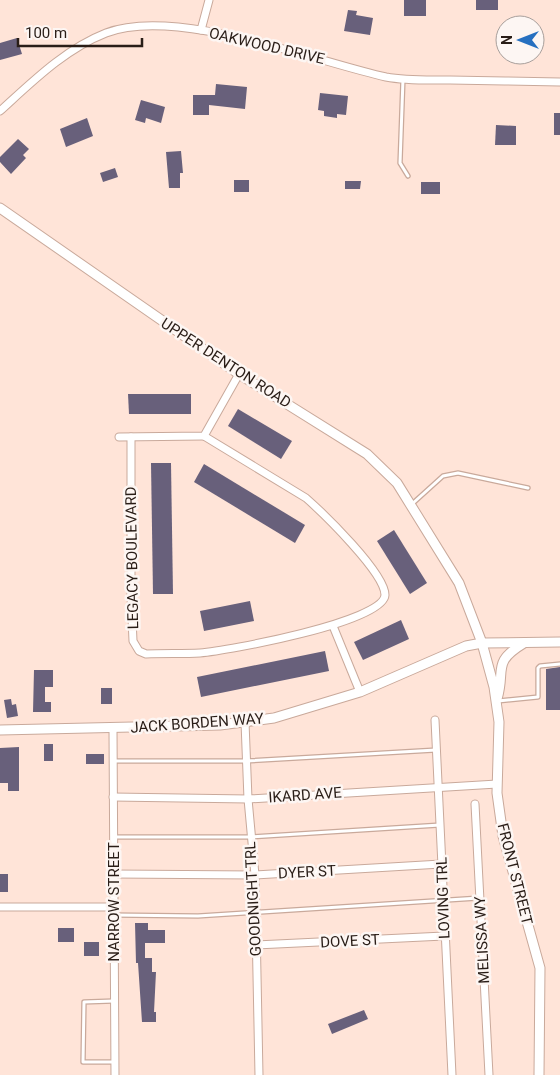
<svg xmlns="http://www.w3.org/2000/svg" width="560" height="1075" viewBox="0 0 560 1075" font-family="Roboto,sans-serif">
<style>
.building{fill:#68607b}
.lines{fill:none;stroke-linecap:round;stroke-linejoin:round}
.service-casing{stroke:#c9a99b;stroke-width:5.5}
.minor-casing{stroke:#c9a99b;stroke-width:9}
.tertiary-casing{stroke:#c9a99b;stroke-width:11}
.service{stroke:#fff;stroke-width:3}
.minor{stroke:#fff;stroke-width:7}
.tertiary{stroke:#fff;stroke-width:9}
.labels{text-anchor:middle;stroke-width:5;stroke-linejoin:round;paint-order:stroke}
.street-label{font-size:15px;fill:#291d17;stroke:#fdf6f3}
</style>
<rect width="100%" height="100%" fill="#ffe4d8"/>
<!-- building -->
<g class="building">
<rect x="404" y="0" width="22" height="16"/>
<rect x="476" y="0" width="22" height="10"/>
<polygon points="348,10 357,11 356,15 373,18 370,35 344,31"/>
<polygon points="17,38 22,54 0,60 0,43"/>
<polygon points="216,84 247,87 245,109 209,105 209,115 193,115 193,95 215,95"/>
<polygon points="320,93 348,96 346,115 337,114 337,118 324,116 324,111 318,110"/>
<polygon points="141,100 165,107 161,123 146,118 145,123 135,120"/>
<rect x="554" y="113" width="6" height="22"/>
<polygon points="87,118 93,136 66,147 60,129"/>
<polygon points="496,125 516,126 516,145 495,145"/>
<polygon points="18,139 29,149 23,155 26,158 11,174 0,162 0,157"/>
<polygon points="181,151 183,173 180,173 180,188 169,188 166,152"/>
<polygon points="115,168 118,177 103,182 100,173"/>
<rect x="234" y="180" width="15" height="12"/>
<polygon points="345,181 361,181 360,189 345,189"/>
<rect x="421" y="182" width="19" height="12"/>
<polygon points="128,394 191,394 191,414 129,414"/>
<polygon points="238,409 292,441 281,459 228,426"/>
<polygon points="151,463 171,463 173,594 153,594"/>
<polygon points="204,464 305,525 295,543 194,482"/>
<polygon points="394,530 427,583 410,594 377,541"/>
<polygon points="250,601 254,621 204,631 200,611"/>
<polygon points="401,620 409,639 363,660 354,642"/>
<polygon points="325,651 329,671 201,697 197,677"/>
<polygon points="560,667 560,710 546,710 546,669"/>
<polygon points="34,670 53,670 53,687 45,687 45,702 51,702 51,712 33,712"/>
<rect x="101" y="688" width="11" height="16"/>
<polygon points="11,699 12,705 16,704 18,716 7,718 4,700"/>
<rect x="44" y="744" width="9" height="17"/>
<polygon points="19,747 19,791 8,791 8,783 0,783 0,748"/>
<rect x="86" y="754" width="18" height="10"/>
<rect x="0" y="874" width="8" height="18"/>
<polygon points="135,923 148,923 148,930 165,930 165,943 145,943 145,958 152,958 152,972 156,972 154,1012 156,1012 156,1022 142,1022 138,963 136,963"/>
<rect x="58" y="928" width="16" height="14"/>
<rect x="84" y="942" width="15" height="14"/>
<polygon points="364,1010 368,1019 332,1034 328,1024"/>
</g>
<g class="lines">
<defs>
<g id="service">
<polyline points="403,79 400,163 408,176"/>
<polyline points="412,504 443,476 458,473 528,488"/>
<polyline points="498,701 538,697 538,668 540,666 560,664"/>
<polyline points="114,761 246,761 436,750"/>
<polyline points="114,837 250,837 440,825"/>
<polyline points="114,915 198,916 479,898"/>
<polyline points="113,1001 84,1002 83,1062 114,1062"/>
</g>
<g id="minor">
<polyline points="201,30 209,0"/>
<path d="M0,111C32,82 65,49 106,33C175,6 314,61 386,77C407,81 429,80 450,80C487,81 523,81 560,82"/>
<polyline points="119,437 204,436 239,374"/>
<path d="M131,437V595L133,641L139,651L146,654C164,653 182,654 200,653C226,651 384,622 385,595C385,573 323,513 306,498L204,436"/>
<polyline points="333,626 360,692"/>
<polyline points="435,720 452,1075"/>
<polyline points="245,722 248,799 255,875 259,1075"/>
<polyline points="113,729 115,1075"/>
<polyline points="113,797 248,799 497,784"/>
<polyline points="475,804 489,1075"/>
<polyline points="113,874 255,875 441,864"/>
<polyline points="0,907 114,907"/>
<polyline points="256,945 444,936"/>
</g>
<g id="tertiary">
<polyline points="0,208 239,374 367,454 397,483 459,583 482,643 494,687 499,722 497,793 503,836 540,968 539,1075"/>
<path d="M497,699C506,669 491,663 524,643"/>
<polyline points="0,730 220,725 274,718 360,692 466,646 482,643 560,642"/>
</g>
</defs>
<!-- service casing -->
<use href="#service" class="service-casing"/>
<!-- minor casing -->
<use href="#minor" class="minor-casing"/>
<!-- tertiary casing -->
<use href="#tertiary" class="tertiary-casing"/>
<!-- service -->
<use href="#service" class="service"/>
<!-- minor -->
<use href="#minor" class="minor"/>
<!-- tertiary -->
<use href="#tertiary" class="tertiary"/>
</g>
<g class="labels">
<!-- street labels -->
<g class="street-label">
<text transform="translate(267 46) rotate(13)" y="5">OAKWOOD DRIVE</text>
<text transform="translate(226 363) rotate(33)" y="5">UPPER DENTON ROAD</text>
<text transform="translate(132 558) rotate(-91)" y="5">LEGACY BOULEVARD</text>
<text transform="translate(197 723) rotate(-4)" y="5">JACK BORDEN WAY</text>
<text transform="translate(305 795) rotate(-4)" y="5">IKARD AVE</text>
<text transform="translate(307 872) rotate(-3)" y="5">DYER ST</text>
<text transform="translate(515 874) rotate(76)" y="5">FRONT STREET</text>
<text transform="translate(443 898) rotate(-92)" y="5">LOVING TRL</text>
<text transform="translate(253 899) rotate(-93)" y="5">GOODNIGHT TRL</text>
<text transform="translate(114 902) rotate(-90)" y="5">NARROW STREET</text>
<text transform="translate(482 940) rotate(-93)" y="5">MELISSA WY</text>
<text transform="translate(350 941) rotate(-3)" y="5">DOVE ST</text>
</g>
</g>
<!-- north arrow -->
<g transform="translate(520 40) rotate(270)"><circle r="24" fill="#fdf6f3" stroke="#a89f9b"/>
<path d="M0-4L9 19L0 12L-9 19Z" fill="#2770c0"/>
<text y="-8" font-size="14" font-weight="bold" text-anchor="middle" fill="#291d17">N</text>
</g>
<!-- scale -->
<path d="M18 38v8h124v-8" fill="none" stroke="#291d17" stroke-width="2.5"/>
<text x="25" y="38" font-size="15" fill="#291d17" stroke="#fdf6f3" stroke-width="4" paint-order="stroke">100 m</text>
</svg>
